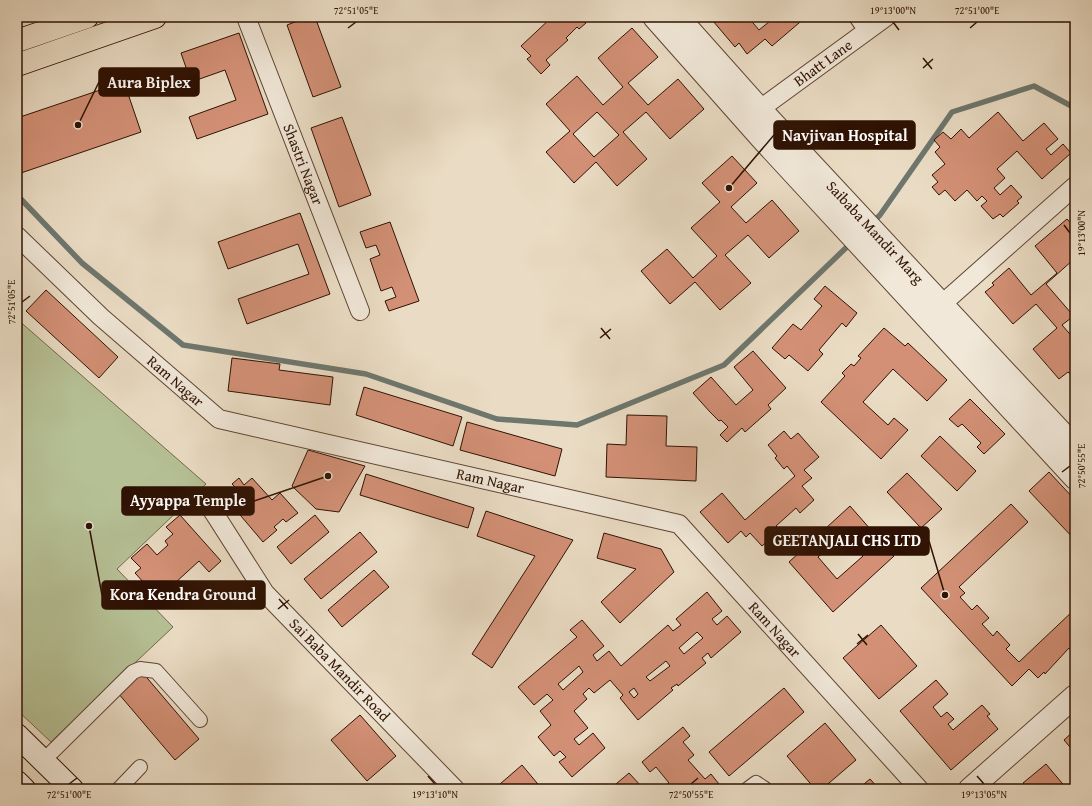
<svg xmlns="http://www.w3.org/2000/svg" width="1092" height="806" viewBox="0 0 1092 806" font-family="'Gentium Book Plus',serif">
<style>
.green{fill:#b6c095;stroke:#72694c}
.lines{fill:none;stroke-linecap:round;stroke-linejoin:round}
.stream{stroke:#6e776e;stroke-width:5.5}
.building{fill:#d39076;stroke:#2f1203;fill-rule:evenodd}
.pedestrian-casing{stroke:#5e4433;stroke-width:16}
.minor-casing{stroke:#5e4433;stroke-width:20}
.tertiary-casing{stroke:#5e4433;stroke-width:24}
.secondary-casing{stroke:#2f1203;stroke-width:24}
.primary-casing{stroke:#2f1203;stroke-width:24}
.pedestrian{stroke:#f1e8d9;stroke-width:14}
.minor{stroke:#f1e8d9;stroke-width:18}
.tertiary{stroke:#f1e8d9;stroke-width:22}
.secondary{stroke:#f1e8d9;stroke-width:22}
.primary{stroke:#eadcc4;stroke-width:22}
.ticks{fill:none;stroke:#2f1203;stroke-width:1.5}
.labels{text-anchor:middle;stroke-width:3;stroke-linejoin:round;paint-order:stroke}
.street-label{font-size:15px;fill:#2f1203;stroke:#f1e8d9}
.leader{fill:none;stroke:#2f1203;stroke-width:1.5}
.callout-dot{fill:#2f1203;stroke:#f1e8d9;stroke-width:1.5}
.callout{fill:#2f1203;stroke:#2f1203;stroke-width:1.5}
.callout-label{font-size:16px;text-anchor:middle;font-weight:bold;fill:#fff}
.neatline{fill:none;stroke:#2f1203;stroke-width:1.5}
.ticks-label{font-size:10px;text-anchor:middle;fill:#2f1203}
</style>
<rect width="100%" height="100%" fill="#eadcc4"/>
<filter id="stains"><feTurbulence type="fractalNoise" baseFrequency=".005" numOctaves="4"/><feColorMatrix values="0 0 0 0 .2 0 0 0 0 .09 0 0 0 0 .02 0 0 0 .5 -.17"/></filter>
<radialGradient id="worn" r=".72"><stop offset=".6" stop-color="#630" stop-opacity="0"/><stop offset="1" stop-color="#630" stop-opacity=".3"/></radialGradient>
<!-- green -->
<polygon class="green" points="17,319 206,484 117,569 173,627 51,742 17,710"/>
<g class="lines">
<!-- stream -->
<g class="stream">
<polyline points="17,195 82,263 183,345 366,374 497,419 577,425 724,365 851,243"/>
<polyline points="872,223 880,215 952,112 1034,86 1075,108"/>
</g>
</g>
<!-- building -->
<g class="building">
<polygon points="308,17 315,17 341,87 313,97 287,25"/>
<polygon points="552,17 586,17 583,20 586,23 579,29 577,27 566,38 568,40 546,60 550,65 541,74 527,59 531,56 521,46"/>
<polygon points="716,17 748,17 759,30 775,17 806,17 772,46 765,39 747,54 739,43 735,47 713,21"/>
<path d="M632,28L658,57L628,83L648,105L678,79L704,109L670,139L646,112L623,132L647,159L617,186L596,162L574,183L546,152L570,131L546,104L577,76L603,105L623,87L598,58ZM597,112L619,135L594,157L573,134Z"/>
<polygon points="239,33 268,114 197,139 189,117 236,100 225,70 191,82 181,53"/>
<polygon points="124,82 141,132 18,174 17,118"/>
<polygon points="998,112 1023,141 1044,123 1058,139 1046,149 1051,155 1063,144 1071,153 1042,179 1017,151 997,169 1005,178 994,188 1000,195 1011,185 1022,197 1017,201 1019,203 1003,217 1000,214 993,219 981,206 987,201 982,196 977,201 967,190 955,201 945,190 939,195 932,187 938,182 932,175 945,164 935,152 940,147 934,140 943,132 951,139 961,129 969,138"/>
<polygon points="342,117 371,195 339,207 311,128"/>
<polygon points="732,156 757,183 731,207 746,223 772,200 799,231 769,258 748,235 725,255 751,283 720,310 695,282 670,304 641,271 667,249 693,278 717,256 691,228 720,202 702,183"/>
<polygon points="300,213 330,294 247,324 238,299 309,274 298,244 228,269 218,242"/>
<polygon points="1067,219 1075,228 1075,262 1073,260 1046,284 1071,313 1075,309 1075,315 1062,325 1075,340 1075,370 1070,374 1068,372 1059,379 1033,349 1057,328 1036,304 1013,324 985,292 994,285 992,283 1009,268 1031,295 1057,273 1035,246"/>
<polygon points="390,222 419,301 389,311 385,301 396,297 392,287 381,291 370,259 380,255 376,245 366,248 360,232"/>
<polygon points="825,286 857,313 846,327 842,323 819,350 823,354 808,371 789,355 785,359 772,348 793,324 801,330 822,306 814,299"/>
<polygon points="46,290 118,357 99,378 26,311"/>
<polygon points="884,328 905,346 908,343 947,380 927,401 893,369 863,402 888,425 894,418 908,430 881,459 821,402 845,376 842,373 851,364 854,366 861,358 858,356"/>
<polygon points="753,351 786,388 768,405 771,409 745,432 742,428 727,442 720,435 728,427 721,420 719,421 710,412 693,393 711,377 736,405 753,390 734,367"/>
<polygon points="232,358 280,364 279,370 333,377 330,405 228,391"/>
<polygon points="364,387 462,417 453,446 356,415"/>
<polygon points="970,399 1005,434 984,454 977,447 981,443 962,424 958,427 949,419"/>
<polygon points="627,415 667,416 666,446 697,447 696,481 606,477 607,444 626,445"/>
<polygon points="467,422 562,449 555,476 460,450"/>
<polygon points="784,431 791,439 798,433 819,457 804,470 812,478 802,486 814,500 800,513 796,508 776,526 780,530 762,546 750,533 746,537 741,531 728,543 700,512 722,493 745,520 795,476 787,466 784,469 775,458 777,456 768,445"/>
<polygon points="940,436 976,471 957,491 921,456"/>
<polygon points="308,450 365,466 339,512 316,509 292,486"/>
<polygon points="1049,472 1075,500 1075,540 1029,491"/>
<polygon points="907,473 942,509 921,528 887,492"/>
<polygon points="366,474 474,508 468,528 360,495"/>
<polygon points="239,478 244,485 252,478 272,500 280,493 298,513 286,522 283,519 274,527 277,530 263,542 224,496 235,487 232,484"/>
<polygon points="1011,504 1028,522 959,587 965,593 960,597 972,610 977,605 989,618 982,624 993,636 997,631 1010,645 1006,649 1019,662 1075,609 1075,646 1071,650 1069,648 1045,674 1044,672 1038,678 1029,669 1012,686 921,588"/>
<path d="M850,506L894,556L833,612L789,562ZM845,534L863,556L837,579L818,557Z"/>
<polygon points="486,511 573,540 492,668 472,654 535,556 477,536"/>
<polygon points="180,515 221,561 209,572 199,561 175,583 181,590 167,603 159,594 156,596 135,573 141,568 131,558 147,544 157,555 168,545 165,541 173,534 166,527"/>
<polygon points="315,515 329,532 291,564 277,547"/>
<polygon points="360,532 377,552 321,599 304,579"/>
<polygon points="604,533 661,549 674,572 620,623 601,602 636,569 597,558"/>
<polygon points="374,570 389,587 342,627 328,610"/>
<path d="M707,592L722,611L712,619L717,625L727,616L741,632L711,658L708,653L702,658L706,663L678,686L677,684L671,688L673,690L638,720L620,698L623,695L610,680L594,693L589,688L583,694L587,699L574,711L588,728L574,739L579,745L593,733L605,748L572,777L559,762L566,757L560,751L554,756L538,737L551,725L540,711L553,700L547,694L534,705L518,687L577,637L570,630L582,620L604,646L593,655L597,661L609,651L621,666L668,625L673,631L681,625L676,619ZM697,632L703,638L684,654L679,648ZM666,661L670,666L650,681L646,677ZM579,666L583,672L563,690L558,684ZM634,688L638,694L634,698L629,692Z"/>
<polygon points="881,625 917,666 879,699 843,658"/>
<polygon points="142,672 199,739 175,760 118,693"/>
<polygon points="936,680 948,694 933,707 941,717 947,712 954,719 948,724 953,730 982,705 990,714 987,716 998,729 951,770 900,711"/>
<polygon points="784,688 804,712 729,776 709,752"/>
<polygon points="360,715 396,756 367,781 331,740"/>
<polygon points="825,723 856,760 822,789 815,789 787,756"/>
<polygon points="683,727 690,736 683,742 694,755 688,760 705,779 711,774 719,784 713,789 665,789 663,787 669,783 656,767 650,772 642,762"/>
<polygon points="1075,730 1075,753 1064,740"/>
<polygon points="1046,764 1067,789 1028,789 1023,783"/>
<polygon points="522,765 542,789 504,789 500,784"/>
<polygon points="629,773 641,786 638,789 610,789"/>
<polygon points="870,779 879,789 858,789"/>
</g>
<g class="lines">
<defs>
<g id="pedestrian">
<polyline points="856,17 866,31"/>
<polyline points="43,761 133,672 140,669 156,671 200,720"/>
<polyline points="119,789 140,767"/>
<polyline points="748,789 756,783 765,789"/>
</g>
<g id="minor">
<path id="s1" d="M246,17L360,311"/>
<path id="s2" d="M760,109L886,17"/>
<path id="s3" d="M17,236L101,317L219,419L679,524L919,789"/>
<polyline points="934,315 941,305 1075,186"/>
<path id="s4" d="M207,502L265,593L455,789"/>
</g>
<g id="tertiary">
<polyline points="654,17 763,140 1075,478"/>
<path id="s5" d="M678,17L760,109L1075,447"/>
<polyline points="970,789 1075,696"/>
</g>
<g id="secondary">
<polyline points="17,735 72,789"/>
<polyline points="17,782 24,789"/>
</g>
<g id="primary">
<polyline points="17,41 87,17"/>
<polyline points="17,65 155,17"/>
</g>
</defs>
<!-- pedestrian casing -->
<use href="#pedestrian" class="pedestrian-casing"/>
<!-- minor casing -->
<use href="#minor" class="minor-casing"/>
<!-- tertiary casing -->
<use href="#tertiary" class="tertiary-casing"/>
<!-- secondary casing -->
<use href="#secondary" class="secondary-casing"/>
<!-- primary casing -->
<use href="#primary" class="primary-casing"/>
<!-- pedestrian -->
<use href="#pedestrian" class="pedestrian"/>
<!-- minor -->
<use href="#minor" class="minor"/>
<!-- tertiary -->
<use href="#tertiary" class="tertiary"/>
<!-- secondary -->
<use href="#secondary" class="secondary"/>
<!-- primary -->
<use href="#primary" class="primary"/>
</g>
<!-- ticks -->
<path class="ticks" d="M893,22L899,30M348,28L356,22M970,28L977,22M923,58L932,69M923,68L933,59M1064,225L1070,233M22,302L30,296M601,328L610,339M600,338L611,329M1062,472L1070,466M279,599L288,609M278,609L289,600M858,634L867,645M857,644L868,635M428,776L435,784M977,776L984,784M69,784L77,778M691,784L698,778"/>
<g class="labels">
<!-- street labels -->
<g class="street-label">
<text dy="5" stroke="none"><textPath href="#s2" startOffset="78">Bhatt Lane</textPath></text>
<text dy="5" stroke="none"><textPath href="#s1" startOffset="158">Shastri Nagar</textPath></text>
<text dy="5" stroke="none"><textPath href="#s5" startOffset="292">Saibaba Mandir Marg</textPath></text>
<text dy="5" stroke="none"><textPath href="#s3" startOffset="215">Ram Nagar</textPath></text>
<text dy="5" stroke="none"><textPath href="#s3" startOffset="551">Ram Nagar</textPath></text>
<text dy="5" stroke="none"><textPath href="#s3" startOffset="887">Ram Nagar</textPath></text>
<text dy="5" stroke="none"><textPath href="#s4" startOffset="215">Sai Baba Mandir Road</textPath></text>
</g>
</g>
<!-- callouts -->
<path class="leader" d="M78 125L99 82M729 188L774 135M328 476L254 501M945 595L929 541M89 526L102 595"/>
<g class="callout-dot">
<circle cx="78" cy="125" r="4"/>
<circle cx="729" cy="188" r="4"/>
<circle cx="328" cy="476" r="4"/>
<circle cx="945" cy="595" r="4"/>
<circle cx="89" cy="526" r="4"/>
</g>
<g class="callout">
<rect x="99" y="68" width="100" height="28" rx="4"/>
<rect x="774" y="121" width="141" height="28" rx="4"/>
<rect x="122" y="487" width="132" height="28" rx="4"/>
<rect x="765" y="527" width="164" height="28" rx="4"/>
<rect x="102" y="581" width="163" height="28" rx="4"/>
</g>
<g class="callout-label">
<text x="149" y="88">Aura Biplex</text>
<text x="845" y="141">Navjivan Hospital</text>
<text x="188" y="506">Ayyappa Temple</text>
<text x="847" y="546">GEETANJALI CHS LTD</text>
<text x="183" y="600">Kora Kendra Ground</text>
</g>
<!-- margin -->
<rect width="1092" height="806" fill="none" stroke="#eadcc4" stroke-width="44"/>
<rect x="22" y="22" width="1048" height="762" class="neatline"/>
<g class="ticks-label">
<text x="356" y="14">72°51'05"E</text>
<text x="893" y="14">19°13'00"N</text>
<text x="977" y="14">72°51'00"E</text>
<text transform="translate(1081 233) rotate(-90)" y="4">19°13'00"N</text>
<text transform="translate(11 302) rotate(-90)" y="4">72°51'05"E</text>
<text transform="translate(1081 466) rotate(-90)" y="4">72°50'55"E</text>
<text x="69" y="798">72°51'00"E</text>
<text x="435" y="798">19°13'10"N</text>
<text x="691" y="798">72°50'55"E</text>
<text x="984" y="798">19°13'05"N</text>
</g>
<rect width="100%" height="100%" filter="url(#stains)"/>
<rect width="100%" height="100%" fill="url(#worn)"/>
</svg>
